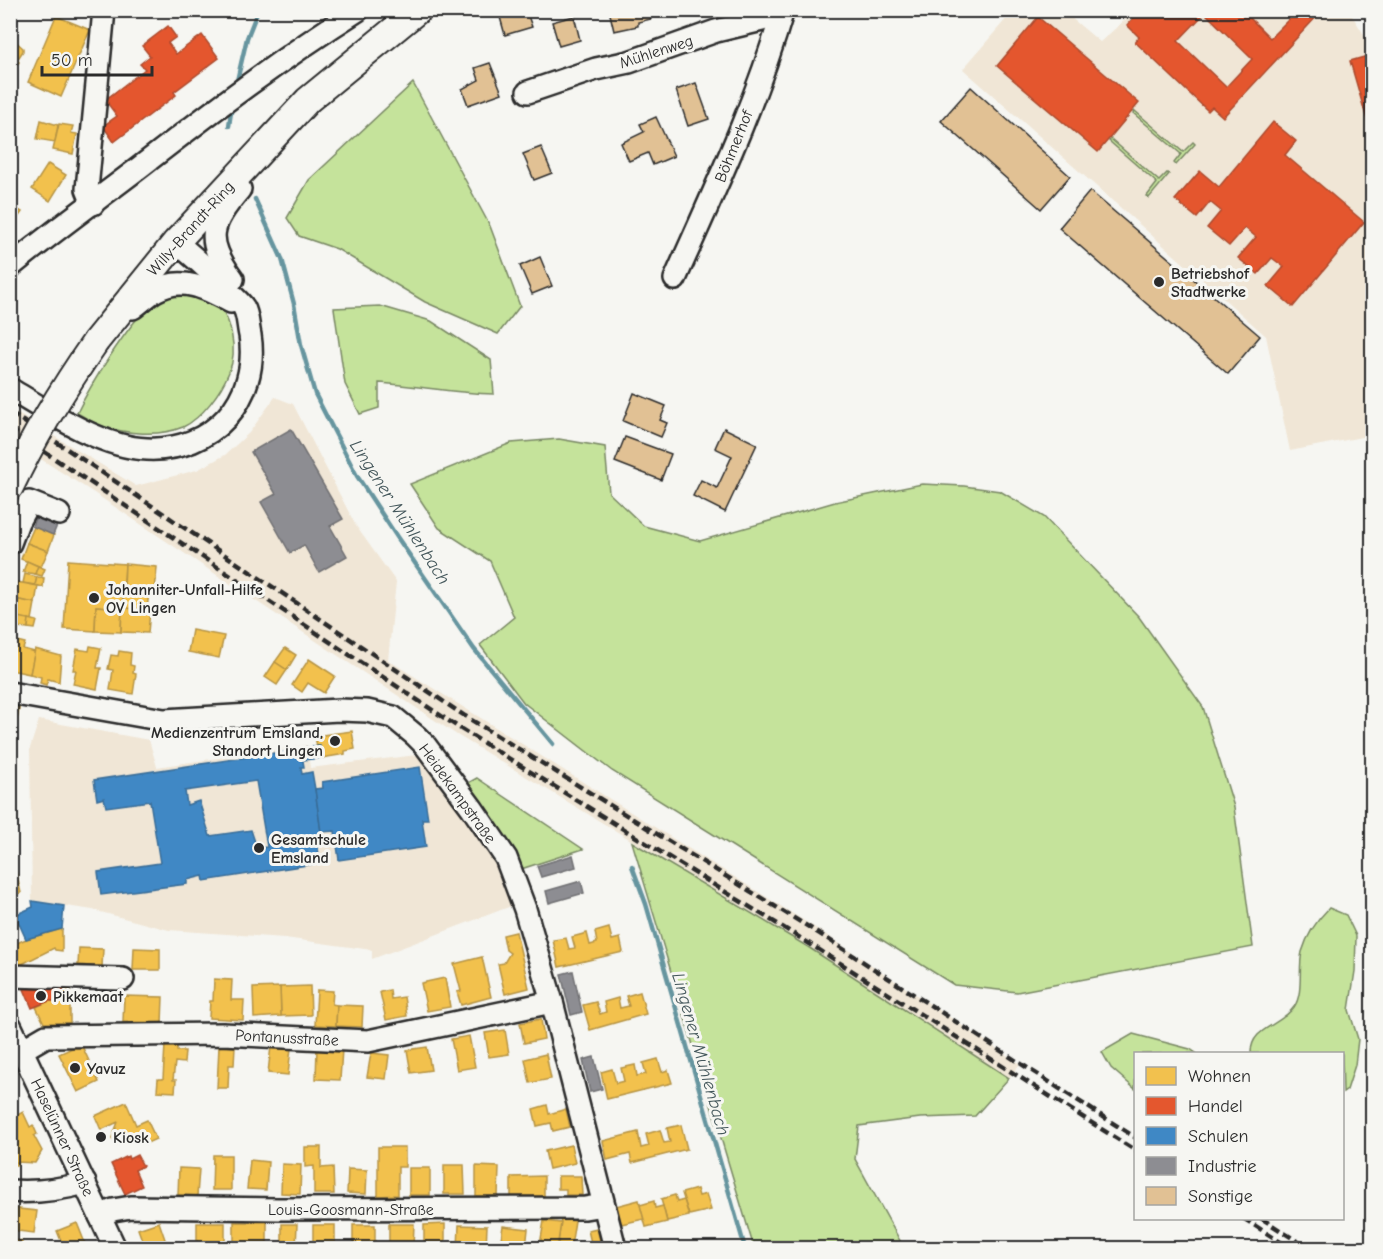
<svg xmlns="http://www.w3.org/2000/svg" width="1383" height="1259" viewBox="0 0 1383 1259" font-family="'Comic Neue',sans-serif">
<style>
.built{fill:#f0e6d6}
.green{fill:#c5e39b;stroke:#788763;stroke-width:1.5}
.homes{fill:#f2c14e;stroke:#b69444;stroke-width:1.5}
.shops{fill:#e4572e;stroke:#ac4a2d;stroke-width:1.5;fill-rule:evenodd}
.schools{fill:#3f88c5;stroke:#396c97;stroke-width:1.5;fill-rule:evenodd}
.industry{fill:#8d8d92;stroke:#707073;stroke-width:1.5}
.lines{fill:none;stroke-linecap:round;stroke-linejoin:round}
.stream{stroke:#66959f;stroke-width:4.5}
.building{fill:#e1c194;stroke:#2b2b2b;stroke-width:1.5}
.minor-casing{stroke:#2b2b2b;stroke-width:26}
.major-casing{stroke:#2b2b2b;stroke-width:30}
.minor{stroke:#f6f6f2;stroke-width:21}
.major{stroke:#f6f6f2;stroke-width:26}
.rail{stroke:#2b2b2b;stroke-width:4.5;stroke-dasharray:9 4.5;stroke-linecap:butt}
.major-bridge-casing{stroke:#2b2b2b;stroke-width:30;stroke-linecap:butt}
.major-bridge{stroke:#f6f6f2;stroke-width:26}
.poi-dot{fill:#2b2b2b;stroke:#f6f6f2;stroke-width:2}
.labels{text-anchor:middle;stroke-width:6;stroke-linejoin:round;paint-order:stroke}
.street-label{font-size:16px;fill:#2b2b2b;stroke:#f6f6f2}
.poi-label{font-size:16px;font-weight:bold;fill:#2b2b2b;stroke:#f6f6f2;text-anchor:start}
.water-label{font-size:18px;font-style:italic;fill:#44575b;stroke:#f6f6f2}
</style>
<rect width="100%" height="100%" fill="#f6f6f2"/>
<filter id="ink" filterUnits="userSpaceOnUse"><feTurbulence type="fractalNoise" baseFrequency=".0167" numOctaves="2"/><feDisplacementMap in="SourceGraphic" scale="12" xChannelSelector="R" yChannelSelector="G"/><feConvolveMatrix kernelMatrix="1 2 1 2 8 2 1 2 1" color-interpolation-filters="sRGB"/></filter>
<g filter="url(#ink)">
<!-- built -->
<g class="built">
<polygon points="1013,11 1063,11 1100,42 1135,11 1349,11 1367,39 1372,61 1372,435 1290,451 1266,336 963,69"/>
<polygon points="275,397 293,404 356,526 396,582 388,660 822,932 1020,1064 1009,1078 808,947 457,735 94,493 11,440 10,409 136,486 197,470 225,455 249,433"/>
<polygon points="39,720 149,740 157,767 307,745 310,768 425,754 496,862 514,905 372,959 372,950 285,938 169,930 93,910 32,901 30,748"/>
</g>
<!-- green -->
<g class="green">
<polygon points="413,83 490,226 520,306 498,334 425,302 337,249 299,236 287,218 309,180"/>
<polygon points="1135,111 1183,152 1193,142 1195,144 1176,165 1174,163 1181,154 1133,113"/>
<polygon points="1111,139 1159,181 1167,173 1169,174 1149,198 1147,196 1157,183 1109,141"/>
<path d="M179,289C188,292 205,294 213,300C232,315 238,351 229,372C221,392 202,418 183,427C159,437 126,434 102,426C93,423 85,417 77,413C90,386 139,304 165,293C169,291 174,290 179,289Z"/>
<path d="M380,306L431,321L491,360L494,394C456,393 418,386 379,383V408L360,414L345,384L334,308Z"/>
<polygon points="559,439 605,447 609,493 644,526 700,541 835,502 922,484 964,486 1000,491 1044,517 1139,617 1203,707 1234,807 1253,947 1017,992 954,985 612,771 524,703 480,645 514,617 490,561 439,528 410,484 511,443"/>
<polygon points="477,778 583,849 521,869 503,834 468,783"/>
<polygon points="632,842 808,947 1009,1078 975,1116 920,1118 859,1126 855,1159 904,1248 754,1248"/>
<path d="M1329,908L1346,915L1356,936L1355,971L1349,1010L1358,1039L1355,1065L1347,1090L1343,1093L1342,1054L1251,1053C1251,1027 1281,1026 1294,1007C1304,993 1298,968 1302,952C1307,935 1317,920 1329,908Z"/>
<polygon points="1133,1034 1190,1049 1196,1053 1136,1054 1135,1089 1111,1068 1102,1052"/>
</g>
<!-- homes -->
<g class="homes">
<polygon points="56,16 90,30 61,97 28,82"/>
<polygon points="13,39 23,48 23,51 17,60 19,62 10,72 10,40"/>
<polygon points="41,120 58,125 55,142 37,139"/>
<polygon points="59,124 73,126 71,133 77,134 73,154 53,150"/>
<polygon points="48,164 66,175 50,201 32,189"/>
<polygon points="10,205 22,212 10,229"/>
<polygon points="34,527 54,535 48,551 27,543"/>
<polygon points="27,543 48,551 41,567 21,559"/>
<polygon points="68,560 125,564 122,608 96,606 95,631 64,629"/>
<polygon points="27,561 38,566 35,574 23,572"/>
<polygon points="125,564 157,567 155,592 124,589"/>
<polygon points="38,566 45,569 42,576 35,574"/>
<polygon points="25,574 37,577 35,585 23,583"/>
<polygon points="37,577 44,578 43,587 35,585"/>
<polygon points="17,582 38,586 35,603 14,599"/>
<polygon points="124,589 149,591 147,610 122,608"/>
<polygon points="14,599 35,603 32,620 11,616"/>
<polygon points="96,606 122,608 121,632 95,631"/>
<polygon points="122,608 150,610 148,633 121,632"/>
<polygon points="17,617 29,619 28,628 16,627"/>
<polygon points="29,619 37,621 35,629 28,628"/>
<polygon points="192,630 224,636 219,658 188,652"/>
<polygon points="17,641 25,643 23,649 35,652 30,674 10,670 10,646 16,647"/>
<polygon points="90,646 101,648 97,668 101,668 97,689 73,684 76,670 73,670 77,649 89,651"/>
<polygon points="285,648 296,655 287,670 275,662"/>
<polygon points="35,649 61,656 59,682 48,679 46,685 40,683 41,677 30,674"/>
<polygon points="119,651 131,653 130,665 134,666 133,673 136,674 133,694 110,690 113,670 108,669 111,655 118,656"/>
<polygon points="309,659 335,676 324,693 308,683 302,692 292,685"/>
<polygon points="275,662 287,670 277,685 265,677"/>
<polygon points="10,702 20,703 14,737 10,737"/>
<polygon points="352,731 355,749 345,751 345,754 322,758 320,746 317,747 315,736"/>
<polygon points="16,872 21,893 10,895 10,874"/>
<polygon points="609,928 612,940 620,938 623,952 559,967 553,940 566,938 569,949 575,948 572,937 587,933 590,945 597,943 595,932"/>
<polygon points="62,929 62,951 55,950 54,948 14,968 10,959 10,946 26,939"/>
<polygon points="516,932 529,988 505,994 498,964 504,963 510,953 506,950 503,935"/>
<polygon points="79,948 103,949 102,967 78,965"/>
<polygon points="134,948 160,949 160,970 133,970"/>
<polygon points="482,957 491,997 461,1005 457,992 461,991 454,964"/>
<polygon points="445,978 450,1007 427,1011 421,983"/>
<polygon points="214,979 232,980 231,1000 244,1000 243,1020 209,1018 210,1001 213,1001"/>
<rect x="64" y="984" width="6" height="17"/>
<polygon points="310,986 311,1015 281,1016 280,987"/>
<polygon points="280,987 281,1016 254,1018 253,988"/>
<polygon points="317,990 333,991 332,1004 337,1005 336,1026 315,1025"/>
<polygon points="390,990 391,999 404,997 407,1016 386,1020 380,992"/>
<polygon points="640,992 646,1014 590,1030 583,1005 596,1002 600,1014 606,1012 604,1002 618,998 620,1008 629,1006 626,996"/>
<polygon points="124,996 163,997 162,1023 123,1022"/>
<polygon points="49,1001 70,1001 70,1023 44,1023 36,1007"/>
<polygon points="337,1005 363,1006 362,1027 336,1026"/>
<polygon points="541,1019 544,1039 524,1043 520,1023"/>
<polygon points="505,1030 509,1054 489,1057 485,1033"/>
<polygon points="469,1036 475,1067 457,1070 451,1039"/>
<polygon points="81,1044 99,1082 78,1092 59,1054"/>
<polygon points="165,1045 177,1045 177,1051 185,1051 184,1063 175,1062 173,1080 176,1080 175,1092 157,1091 158,1079 163,1079"/>
<polygon points="219,1046 235,1047 234,1065 229,1065 228,1088 217,1088"/>
<polygon points="271,1046 291,1048 288,1075 268,1073"/>
<polygon points="427,1047 431,1070 411,1073 407,1050"/>
<polygon points="317,1048 342,1049 340,1080 316,1079"/>
<polygon points="371,1053 389,1055 386,1079 367,1077"/>
<polygon points="546,1054 551,1079 530,1083 525,1059"/>
<polygon points="658,1059 662,1072 668,1070 672,1083 607,1099 601,1072 612,1069 616,1083 624,1081 621,1068 635,1065 637,1076 646,1074 643,1063"/>
<polygon points="126,1102 136,1125 147,1120 156,1139 145,1144 141,1134 116,1145 112,1138 118,1122 101,1130 95,1116"/>
<polygon points="547,1105 549,1114 566,1109 570,1127 553,1131 551,1123 537,1126 533,1109"/>
<polygon points="23,1112 30,1127 33,1125 37,1134 34,1136 42,1151 35,1163 17,1162 17,1165 10,1165 10,1119"/>
<polygon points="681,1125 687,1149 632,1163 630,1154 607,1160 603,1141 638,1132 641,1148 649,1146 646,1134 660,1130 664,1143 670,1142 667,1128"/>
<polygon points="571,1145 575,1163 549,1169 545,1151"/>
<polygon points="305,1147 321,1147 321,1168 333,1167 334,1194 314,1194 314,1166 305,1167"/>
<polygon points="378,1147 405,1147 405,1167 398,1167 398,1195 378,1196"/>
<polygon points="213,1155 231,1155 231,1190 212,1190"/>
<polygon points="250,1160 268,1162 266,1190 247,1189"/>
<polygon points="282,1164 301,1165 300,1194 281,1193"/>
<polygon points="444,1165 464,1165 465,1194 444,1194"/>
<polygon points="476,1166 499,1167 498,1196 476,1196"/>
<polygon points="179,1168 199,1169 197,1196 178,1195"/>
<rect x="409" y="1168" width="21" height="27"/>
<polygon points="348,1169 367,1170 366,1194 347,1193"/>
<polygon points="544,1176 544,1198 511,1198 511,1177"/>
<polygon points="558,1176 581,1176 582,1195 566,1195 566,1189 558,1189"/>
<polygon points="697,1189 699,1196 706,1194 711,1210 689,1215 682,1193"/>
<polygon points="675,1195 677,1202 684,1200 689,1216 667,1221 661,1199"/>
<polygon points="639,1200 644,1219 621,1224 616,1206"/>
<polygon points="654,1201 655,1208 663,1206 667,1222 646,1227 640,1205"/>
<polygon points="10,1208 37,1211 34,1233 10,1230"/>
<polygon points="561,1219 575,1221 571,1246 558,1244"/>
<polygon points="544,1221 561,1223 557,1248 540,1245"/>
<polygon points="159,1222 168,1248 145,1248 138,1229"/>
<polygon points="234,1222 267,1222 267,1244 262,1244 262,1248 250,1248 250,1244 234,1244"/>
<polygon points="77,1223 87,1248 64,1248 57,1231"/>
<rect x="197" y="1223" width="28" height="23"/>
<polygon points="282,1224 297,1224 296,1248 301,1248 273,1248 273,1247 282,1247"/>
<polygon points="389,1224 414,1224 413,1248 389,1248"/>
<polygon points="445,1224 445,1248 424,1248 424,1225"/>
<rect x="313" y="1225" width="22" height="23"/>
<rect x="353" y="1225" width="22" height="23"/>
<polygon points="459,1225 487,1226 486,1248 458,1248"/>
<polygon points="503,1226 528,1229 526,1248 500,1245"/>
<polygon points="597,1228 601,1245 592,1247 588,1230"/>
<polygon points="10,1239 22,1241 21,1248 10,1248"/>
</g>
<!-- shops -->
<g class="shops">
<path d="M1140,10H1242L1270,38L1292,16L1287,10L1321,12L1223,117L1212,107L1208,111L1135,42L1139,37L1127,25ZM1205,13L1252,59L1226,87L1178,41Z"/>
<polygon points="1038,17 1139,103 1098,152 997,66"/>
<polygon points="168,26 176,37 168,43 176,54 202,35 219,58 174,92 176,95 114,142 103,126 117,116 105,100 145,69 140,64 150,56 142,46"/>
<polygon points="1371,55 1372,61 1372,137 1350,61"/>
<polygon points="1273,122 1296,141 1285,155 1364,222 1293,307 1268,286 1284,267 1272,258 1258,274 1238,258 1256,237 1245,228 1229,246 1207,228 1221,211 1210,202 1197,218 1175,200 1200,171 1219,187"/>
<polygon points="35,983 64,984 64,1001 49,1001 32,1008 24,989"/>
<polygon points="137,1155 143,1166 135,1170 142,1186 125,1194 111,1164 128,1156 129,1159"/>
</g>
<!-- schools -->
<g class="schools">
<polygon points="317,746 320,746 322,758 303,760 301,748"/>
<path d="M301,749L304,767H301L302,774L312,772L315,789L322,839L317,840L320,863L204,881L203,876L187,880V884L101,895L98,872L160,863L150,801L106,807L104,798L97,800L94,780ZM256,781L267,847L257,848L251,830L210,836L199,801L187,805L185,791Z"/>
<polygon points="420,767 428,819 422,819 426,847 339,860 335,831 321,832 315,789 323,788 322,782"/>
<polygon points="32,901 64,906 62,929 26,939 15,915 33,907"/>
</g>
<!-- industry -->
<g class="industry">
<polygon points="291,429 343,519 330,526 347,556 319,572 304,545 290,553 261,502 276,494 251,452"/>
<polygon points="37,514 58,523 53,535 32,526"/>
<polygon points="573,855 576,867 541,877 537,866"/>
<polygon points="581,881 584,893 549,903 546,891"/>
<polygon points="573,971 582,1012 571,1015 561,974"/>
<polygon points="594,1057 602,1089 590,1092 583,1060"/>
</g>
<g class="lines">
<!-- stream -->
<g class="stream">
<polyline points="236,85 247,38 258,10"/>
<polyline points="229,126 232,105"/>
<polyline points="255,199 282,259 294,304 301,345 315,394 357,476 397,537 474,649 553,744"/>
<polyline points="632,866 646,904 745,1248"/>
</g>
</g>
<!-- building -->
<g class="building">
<polygon points="498,10 526,10 532,27 505,35"/>
<polygon points="609,10 649,10 651,19 638,22 638,26 614,31"/>
<polygon points="574,16 580,40 559,46 552,22"/>
<polygon points="490,63 502,93 468,105 462,89 479,80 475,68"/>
<polygon points="696,83 709,119 688,126 676,90"/>
<polygon points="971,87 1070,176 1041,209 941,121"/>
<polygon points="656,117 674,156 653,165 648,153 629,161 621,143 644,132 640,124"/>
<polygon points="541,147 552,173 534,180 523,154"/>
<polygon points="1090,191 1260,336 1228,374 1059,228"/>
<polygon points="540,257 552,286 532,294 520,266"/>
<polygon points="634,393 666,406 660,420 667,423 661,437 623,421"/>
<polygon points="724,428 757,444 725,512 693,496 701,480 717,488 732,456 715,448"/>
<polygon points="625,437 671,454 661,480 615,462"/>
</g>
<g class="lines">
<defs>
<g id="minor">
<polyline points="528,92 596,69 629,62 716,31 762,20 783,12"/>
<polyline points="93,204 87,189 104,10"/>
<path d="M10,267C52,232 97,200 140,167C211,112 282,58 358,10"/>
<path d="M233,279C204,239 210,225 240,189"/>
<path d="M675,279C714,191 756,103 783,10"/>
<path d="M124,306L133,308C140,303 147,296 155,291C182,275 207,289 231,302"/>
<path d="M10,389C48,412 103,448 147,449C212,452 260,400 250,335C248,327 248,315 244,308C242,304 236,299 232,295C215,275 196,259 176,242"/>
<polyline points="10,543 18,522 29,502 59,514"/>
<polyline points="10,693 164,720 339,710 367,711 393,717 416,736 425,745 472,808 506,858 525,909 552,1002 615,1248"/>
<polyline points="10,976 123,979"/>
<polyline points="10,1025 115,1248"/>
<polyline points="22,1050 46,1036 223,1034 368,1041 552,1002"/>
<path d="M10,1191C37,1193 59,1190 85,1183"/>
<polyline points="100,1216 113,1210 131,1207 278,1209 585,1208 603,1205"/>
</g>
<polyline id="major" points="96,341 176,242 308,100 418,10"/>
</defs>
<!-- minor casing -->
<use href="#minor" class="minor-casing"/>
<!-- major casing -->
<use href="#major" class="major-casing"/>
<!-- minor -->
<use href="#minor" class="minor"/>
<!-- major -->
<use href="#major" class="major"/>
<!-- rail -->
<g class="rail">
<polyline points="10,413 64,447 465,716 820,934 1136,1138"/>
<polyline points="10,429 461,729 810,944 1136,1151"/>
<polyline points="1243,1218 1290,1248"/>
<polyline points="1261,1218 1308,1248"/>
</g>
<defs>
<path id="major-bridge" d="M10,487C34,436 64,387 96,341"/>
</defs>
<!-- major-bridge casing -->
<use href="#major-bridge" class="major-bridge-casing"/>
<!-- major-bridge -->
<use href="#major-bridge" class="major-bridge"/>
</g>
</g>
<!-- markers -->
<g class="poi-dot">
<circle cx="1159" cy="282" r="6"/>
<circle cx="94" cy="598" r="6"/>
<circle cx="335" cy="741" r="6"/>
<circle cx="259" cy="848" r="6"/>
<circle cx="41" cy="996" r="6"/>
<circle cx="75" cy="1068" r="6"/>
<circle cx="101" cy="1137" r="6"/>
</g>
<g class="labels">
<!-- street labels -->
<g class="street-label">
<text transform="translate(656 51) rotate(-18)" y="6">Mühlenweg</text>
<text transform="translate(733 146) rotate(-68)" y="6">Böhmerhof</text>
<text transform="translate(190 228) rotate(-48)" y="6">Willy-Brandt-Ring</text>
<text transform="translate(458 793) rotate(54)" y="6">Heidekampstraße</text>
<text transform="translate(287 1037) rotate(3)" y="6">Pontanusstraße</text>
<text transform="translate(63 1137) rotate(65)" y="6">Haselünner Straße</text>
<text x="351" y="1215">Louis-Goosmann-Straße</text>
</g>
<!-- poi labels -->
<g class="poi-label">
<text x="1171" y="279">Betriebshof<tspan x="1171" dy="18">Stadtwerke</tspan></text>
<text x="106" y="595">Johanniter-Unfall-Hilfe<tspan x="106" dy="18">OV Lingen</tspan></text>
<text x="323" y="738" text-anchor="end">Medienzentrum Emsland,<tspan x="323" dy="18">Standort Lingen</tspan></text>
<text x="271" y="845">Gesamtschule<tspan x="271" dy="18">Emsland</tspan></text>
<text x="53" y="1002">Pikkemaat</text>
<text x="87" y="1074">Yavuz</text>
<text x="113" y="1143">Kiosk</text>
</g>
<!-- water labels -->
<g class="water-label">
<text transform="translate(400 512) rotate(57)" y="6">Lingener Mühlenbach</text>
<text transform="translate(701 1054) rotate(74)" y="6">Lingener Mühlenbach</text>
</g>
</g>
<!-- margin -->
<rect width="1383" height="1259" fill="none" stroke="#f6f6f2" stroke-width="36"/>
<rect x="18" y="18" width="1347" height="1223" fill="none" stroke="#2b2b2b" stroke-width="2" filter="url(#ink)"/>
<!-- legend -->
<rect x="1134" y="1052" width="210" height="168" fill="#f6f6f2" stroke="#a5a5a2" stroke-width="1.5"/>
<rect x="1146" y="1067" width="30" height="18" fill="#f2c14e" stroke="#a5a5a2" stroke-width="1.5"/>
<text x="1188" y="1082" font-size="18" fill="#2b2b2b">Wohnen</text>
<rect x="1146" y="1097" width="30" height="18" fill="#e4572e" stroke="#a5a5a2" stroke-width="1.5"/>
<text x="1188" y="1112" font-size="18" fill="#2b2b2b">Handel</text>
<rect x="1146" y="1127" width="30" height="18" fill="#3f88c5" stroke="#a5a5a2" stroke-width="1.5"/>
<text x="1188" y="1142" font-size="18" fill="#2b2b2b">Schulen</text>
<rect x="1146" y="1157" width="30" height="18" fill="#8d8d92" stroke="#a5a5a2" stroke-width="1.5"/>
<text x="1188" y="1172" font-size="18" fill="#2b2b2b">Industrie</text>
<rect x="1146" y="1187" width="30" height="18" fill="#e1c194" stroke="#a5a5a2" stroke-width="1.5"/>
<text x="1188" y="1202" font-size="18" fill="#2b2b2b">Sonstige</text>
<!-- scale -->
<path d="M42 66v9h110v-9" fill="none" stroke="#2b2b2b" stroke-width="3"/>
<text x="51" y="66" font-size="18" fill="#2b2b2b" stroke="#f6f6f2" stroke-width="4.5" paint-order="stroke">50 m</text>
</svg>
